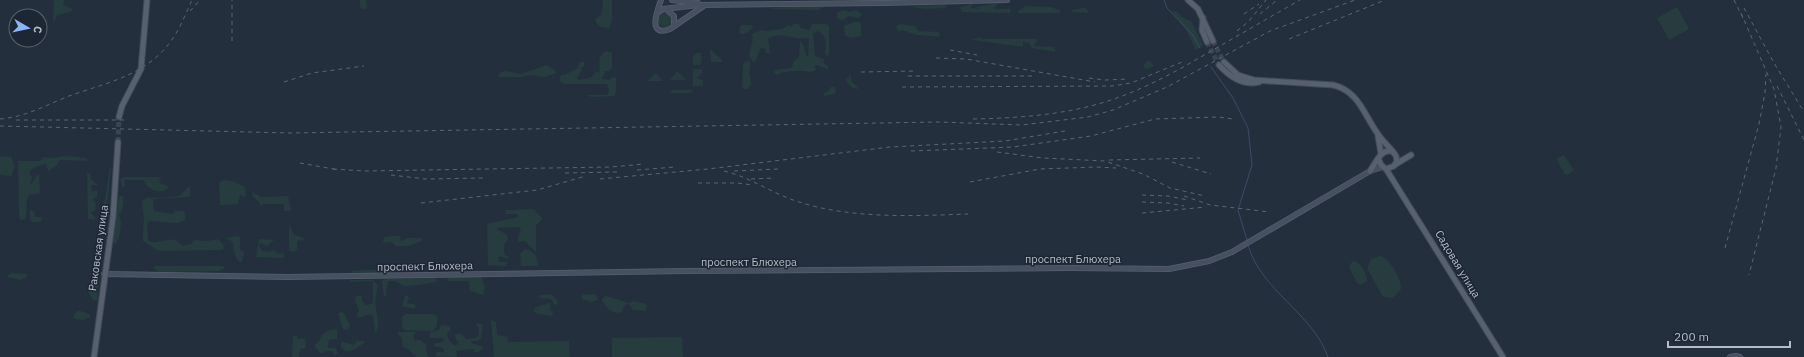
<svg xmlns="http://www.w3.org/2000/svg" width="1804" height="357" viewBox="0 0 1804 357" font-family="'IBM Plex Sans',sans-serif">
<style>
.green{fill:#263c3f}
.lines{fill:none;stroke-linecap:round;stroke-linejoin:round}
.stream{stroke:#394c67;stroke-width:1}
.primary-tunnel{stroke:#3a4453;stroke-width:5;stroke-dasharray:5 2.5;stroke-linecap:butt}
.secondary-casing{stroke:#565f6c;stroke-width:6}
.primary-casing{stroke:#414a57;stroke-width:7}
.secondary{stroke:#465061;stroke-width:4.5}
.primary{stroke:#56606e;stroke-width:5}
.rail{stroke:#5a6575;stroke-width:1;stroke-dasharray:4 4;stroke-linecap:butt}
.labels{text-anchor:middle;stroke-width:3;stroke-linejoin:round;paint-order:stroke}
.street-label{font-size:11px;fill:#b4bcc9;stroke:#1d2633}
</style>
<rect width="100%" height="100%" fill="#242f3e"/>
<!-- green -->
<g class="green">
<polygon points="54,0 64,0 63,5 73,9 70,12 57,15 55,21 53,21"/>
<polygon points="360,0 366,0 367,9 363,9 360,7"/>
<polygon points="603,0 612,0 612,20 609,28 600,27 595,21 596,19 601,15"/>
<polygon points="998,3 994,9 1010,9 1010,13 962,12 961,9 958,8 972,4 971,8 981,9 976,7"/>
<path d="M944,5L947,7L945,8C935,8 921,11 913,6Z"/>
<polygon points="1026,6 1050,7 1060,10 1060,13 1018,13 1018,11"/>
<polygon points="785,7 825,7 817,10 766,9"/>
<polygon points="1677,7 1689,29 1669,40 1657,18"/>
<polygon points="1083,8 1086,8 1089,13 1072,12 1072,10"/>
<polygon points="843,10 849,12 856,10 862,14 859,18 848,16 842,21 837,18 837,13"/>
<polygon points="1176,11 1182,17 1191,21 1203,45 1196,50 1186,30 1172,12"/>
<circle cx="665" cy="20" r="7"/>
<polygon points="854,22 860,22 861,26 861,36 851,38 845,36 844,26"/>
<path d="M794,24H799L801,28L809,30L812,24H826L829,26V53L827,57L825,53C827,45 826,34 818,31L813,34L815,56L824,59V63L829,67L827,69L817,65L814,67L817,70C808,74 806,70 797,71C791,71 782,72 777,75L773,72L776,70L790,68L792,67L794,61L799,57L800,41L803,44L807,57L808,56L809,38C804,38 800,39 796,38C787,36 776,33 768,39L770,53H766L765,49L761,48L755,62H753L749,55L753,39L752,34L761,30L765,31L782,29L789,25L790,27Z"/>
<polygon points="899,24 915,26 918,31 939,32 940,37 917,35 902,30 899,32 896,27"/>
<path d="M741,25H752L753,28C749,32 744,36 739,33Z"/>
<polygon points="980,37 982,39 1038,39 1034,46 1054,47 1056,52 1032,48 1029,43 1023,42 1023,47 972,40"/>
<polygon points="710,49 722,60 722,62 711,62"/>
<path d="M607,51L612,53V68L609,71H605L604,75L601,78L608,80L614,77L616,78V93L614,96L591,97L588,95H608L609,90L607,84H564L559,81L561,75C569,75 571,70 577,69L580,62H584V67H581L582,70L577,78L579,80L592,77L596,72H600C599,64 598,54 607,51Z"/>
<polygon points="696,53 702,53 700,56 702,57 700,65 693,65 693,56"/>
<polygon points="1148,60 1155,66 1146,69 1143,66"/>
<polygon points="750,61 750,67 749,72 751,84 748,89 745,89 742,88 742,85 743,65 745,62"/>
<polygon points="547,65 556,71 556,73 544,77 530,75 522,77 499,77 499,73 505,71 521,74"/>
<polygon points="693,69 702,69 702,73 697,78 698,79 703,80 703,86 693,86"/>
<polygon points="677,71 686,80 670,80"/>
<path d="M849,72L852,82L857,86L858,89C852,89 847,84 846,79L849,78Z"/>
<polygon points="655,73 663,81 648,81"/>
<polygon points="831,87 834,87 836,91 835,94 824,96 824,93 828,92"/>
<polygon points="672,90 693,90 691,93 672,93 670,92"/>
<polygon points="1564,155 1574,170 1568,175 1565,174 1557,161 1557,159"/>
<polygon points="0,156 11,157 15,167 11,176 0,175"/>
<polygon points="65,156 87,158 87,161 60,160 57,165 48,171 46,164 33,168 29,173 32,177 30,183 32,184 37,175 39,175 40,193 29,195 27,199 26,219 21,220 19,217 18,161 40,161 43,157 54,158"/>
<polygon points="110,167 111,168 106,218 102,216"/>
<polygon points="87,173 90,174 91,179 98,185 91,185 92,192 97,190 97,197 92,200 96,203 95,211 90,212 96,218 95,220 88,219"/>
<path d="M124,177H161L159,181L161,184L166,185L169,188C158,196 149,189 143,180H124L125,186L123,188L120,179Z"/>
<polygon points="224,180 232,181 245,187 246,197 240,195 238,204 220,205 219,182"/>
<path d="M190,186V196L188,197L153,199L154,211L173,214L175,211H184L186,220L177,223L150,221L147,224L148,240C158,248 172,231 182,246L191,244L194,240C199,240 204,241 208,241C218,239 218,237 224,246L223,250L159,251L143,241C143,233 143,228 144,220C144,217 142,207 142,201L147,197C153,199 172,197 179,196Z"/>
<polygon points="253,192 261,197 288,196 291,211 284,211 284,204 264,204 261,206 258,201 252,196"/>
<path d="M119,196H123C124,202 123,210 119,215C123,223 120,237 116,244L113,242Z"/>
<path d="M534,209L542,218V220L536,225V252L525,241L518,242V237L521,229L519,227L497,228V229L507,235L508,239C503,245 503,248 505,255L509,257L507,259L500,256L498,258L500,262H508L506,266L488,265L487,224L518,217V214H505L506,210Z"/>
<polygon points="30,210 35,212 35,217 43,217 41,222 32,222 30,220"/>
<polygon points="289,223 294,235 305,238 303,240 297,241 297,250 293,252 290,251 289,248"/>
<path d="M237,236L240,237V250L244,252L242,263C234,260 234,250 233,242L225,238Z"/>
<polygon points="392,236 400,236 401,239 398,240 401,241 408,238 422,238 422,241 408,246 396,246 392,242 383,243 384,237"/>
<polygon points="259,239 274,240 267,246 262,243 259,244 259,246 262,251 270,252 273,250 278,254 283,253 284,256 283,258 256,257"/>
<path d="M525,249C534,251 538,257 538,266H521L520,254Z"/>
<path d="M1380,256C1390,258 1402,280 1401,289L1393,298L1385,297L1382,295L1368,270V266L1371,259Z"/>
<path d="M1354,261C1361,262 1367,275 1367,281L1361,285L1357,283L1349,268L1350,264Z"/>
<polygon points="156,266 224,266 224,269 219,271 158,272 153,267"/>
<polygon points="362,270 393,270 394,271 390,274 352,273 351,271"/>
<polygon points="12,273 27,274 28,274 24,280 23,278 21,280 7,277 8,275"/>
<polygon points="449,277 481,277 485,287 483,295 470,291 469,281 448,281 447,279"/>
<polygon points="97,278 99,279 97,301 93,300 88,292 94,285 95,279"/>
<path d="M436,278L437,281C434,283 407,287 404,286C397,283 400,281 389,281L387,285L386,296H384L382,281L386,279Z"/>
<polygon points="350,280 372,280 378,285 375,300 378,324 376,333 375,332 373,315 368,314 359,318 356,316 359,310 355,301 356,296 362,296 362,301 366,305 372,304 373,302 373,284 372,281 350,282"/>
<polygon points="551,294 557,300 558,305 554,304 551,299 539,298 540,295"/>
<polygon points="592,294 596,295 598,300 591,302 582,299 582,295"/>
<polygon points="407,295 409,298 407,303 414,304 416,306 414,309 402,306 405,296"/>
<polygon points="606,296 629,303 634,301 646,304 647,306 646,311 633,310 629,304 625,305 622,312 617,313 609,310 602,301 602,299"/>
<polygon points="549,303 551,305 550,310 553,312 552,316 538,314 533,311 535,307"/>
<polygon points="78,310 89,314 91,317 83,320 75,319 73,316"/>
<path d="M342,312L344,313L350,325L349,329L346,330L342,328C341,322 339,319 338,313Z"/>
<polygon points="406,314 433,314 437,316 437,326 433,331 404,330 402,327 402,317"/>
<polygon points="491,320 496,322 497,335 508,337 507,342 569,341 570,357 494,357"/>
<polygon points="477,323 483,325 481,338 477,341 471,341 471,343 483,347 483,349 478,352 474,352 474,349 456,351 457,357 435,356 437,352 444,352 443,348 434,346 435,343 443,342 444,340 442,338 429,338 431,332 439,330 441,325 449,326 451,329 447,333 449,340 455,346 459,342 456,340 455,334 462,334 466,339 476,338 479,334 479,328 476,325"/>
<path d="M334,329L337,330V339L329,340L328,348H336L338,354L335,355L331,351H325V353H320L315,347V344L319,341C321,334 327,330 334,329Z"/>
<path d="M398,332H416L413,337L416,342L417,339C421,340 425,343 427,346L426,351L429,357H416L409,350L402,346V338L398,334Z"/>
<polygon points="297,335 297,339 305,338 306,348 300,349 299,357 292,357 293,336"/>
<polygon points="682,337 683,357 612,357 612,338"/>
<polygon points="357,341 364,341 364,343 354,350 346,351 341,348 341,343 344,342 354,345"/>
</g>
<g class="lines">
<!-- stream -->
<g class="stream">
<polyline points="1164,0 1167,8 1192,34 1200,48"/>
<polyline points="1211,67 1233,98 1248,128 1252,165 1238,210 1247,240"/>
<path d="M1248,245C1261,291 1312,312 1328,357"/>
</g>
<!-- primary-tunnel -->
<g class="primary-tunnel">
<polyline points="1213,41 1224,62"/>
<polyline points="1207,42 1219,65"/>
<polyline points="118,142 119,117"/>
</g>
<defs>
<g id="secondary">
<path d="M661,0C658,9 646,38 670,29L705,5"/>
<polyline points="672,0 698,3"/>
<polyline points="667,10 674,16 674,26"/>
<polyline points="657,13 663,9 699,5 882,3 1007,0"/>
<polyline points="104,274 288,277 685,271 1072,268 1169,269 1209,261 1232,252 1370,171 1383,167"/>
<polyline points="1730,357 1736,356 1740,357"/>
</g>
<g id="primary">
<polyline points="1188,0 1198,9 1213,41"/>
<polyline points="1203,18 1202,30 1207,42"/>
<path d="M1224,62L1238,75L1254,80L1333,85C1359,91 1364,115 1378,134C1383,142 1391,148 1396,156L1397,161L1394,166L1386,169L1381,165L1379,160"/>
<path d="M1219,65C1229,76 1243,86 1259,82"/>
<polyline points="119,117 122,106 141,69 147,0"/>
<polyline points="1378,136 1381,154"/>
<polyline points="1396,164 1411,155"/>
<polyline points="1386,169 1503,357"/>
<path d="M1370,171C1376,163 1380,150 1390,151"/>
<polyline points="94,357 113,217 118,142"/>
</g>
</defs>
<!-- secondary casing -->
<use href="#secondary" class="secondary-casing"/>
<!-- primary casing -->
<use href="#primary" class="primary-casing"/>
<!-- secondary -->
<use href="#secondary" class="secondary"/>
<!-- primary -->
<use href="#primary" class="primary"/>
<!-- rail -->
<g class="rail">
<polyline points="1734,0 1743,18"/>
<polyline points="1744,8 1774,63 1804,112"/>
<polyline points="190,11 200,0"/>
<polyline points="1741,13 1774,89 1781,127 1776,168 1749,275"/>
<polyline points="1244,14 1259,4"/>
<polyline points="1260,14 1277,0"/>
<polyline points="1237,31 1249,21 1266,0"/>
<polyline points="1289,39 1385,0"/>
<polyline points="232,41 232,0"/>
<polyline points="950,50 977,55"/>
<polyline points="936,58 966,59 1095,82"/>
<polyline points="861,72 915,71"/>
<polyline points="908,76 1033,76"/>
<polyline points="1089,78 1105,80 1129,79"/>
<polyline points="284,82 312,73 364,66"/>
<polyline points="1777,86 1804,140"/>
<polyline points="902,87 1112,86 1131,83 1182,62"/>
<path d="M0,119C26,117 46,105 69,96C106,83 147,75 171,41C180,29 186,13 192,0"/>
<path d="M973,119C1019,118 1064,115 1108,101C1145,89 1177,71 1211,51C1241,34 1270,17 1300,0"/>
<polyline points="16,120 126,120"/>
<polyline points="0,126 291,133 939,122 1022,125 1088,117 1113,110 1167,87 1270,31 1355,0"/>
<polyline points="911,151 1013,147 1091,136 1155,119 1218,117 1233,119"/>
<polyline points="997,152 1043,158 1105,161 1143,174 1170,188 1205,196"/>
<polyline points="1109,160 1200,158"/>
<polyline points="1172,162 1211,174"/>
<polyline points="300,163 339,170"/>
<polyline points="333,169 364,171 611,167 644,164"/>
<polyline points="637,170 675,167"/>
<path d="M724,171C750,177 773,194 799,202C852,219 914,216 968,214"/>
<polyline points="734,171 779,169"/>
<polyline points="565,173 617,172"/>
<polyline points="391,175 426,179 483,178"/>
<polyline points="600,179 708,169 890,147 1005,141 1065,131"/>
<polyline points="751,179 775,178"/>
<polyline points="970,182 1040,169 1096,167 1116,168"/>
<polyline points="698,183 737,183 753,185"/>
<polyline points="1142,195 1168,196 1188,200"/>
<polyline points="1184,196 1210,205 1270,212"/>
<polyline points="1142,202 1168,203 1184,206"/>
<polyline points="421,203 537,190 586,176"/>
<polyline points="1142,213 1206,207"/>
<polyline points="1725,248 1759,124 1765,93 1766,74"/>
</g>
</g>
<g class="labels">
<!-- street labels -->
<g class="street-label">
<text transform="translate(98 248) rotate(-82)" y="4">Раковская улица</text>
<text x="1073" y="263">проспект Блюхера</text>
<text x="749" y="266">проспект Блюхера</text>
<text transform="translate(1458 264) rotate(59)" y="4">Садовая улица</text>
<text transform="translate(425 266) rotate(-1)" y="4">проспект Блюхера</text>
</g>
</g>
<!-- north arrow -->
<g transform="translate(28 28) rotate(99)"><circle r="19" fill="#1d2633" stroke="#59626f"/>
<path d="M0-3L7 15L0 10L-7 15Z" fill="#8ab4f8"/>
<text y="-6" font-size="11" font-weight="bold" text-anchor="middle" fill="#b4bcc9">С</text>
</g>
<!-- scale -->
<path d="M1668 341v6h122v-6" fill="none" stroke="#b4bcc9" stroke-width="2"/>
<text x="1674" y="341" font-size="12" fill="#b4bcc9" stroke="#1d2633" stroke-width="3" paint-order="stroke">200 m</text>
</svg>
